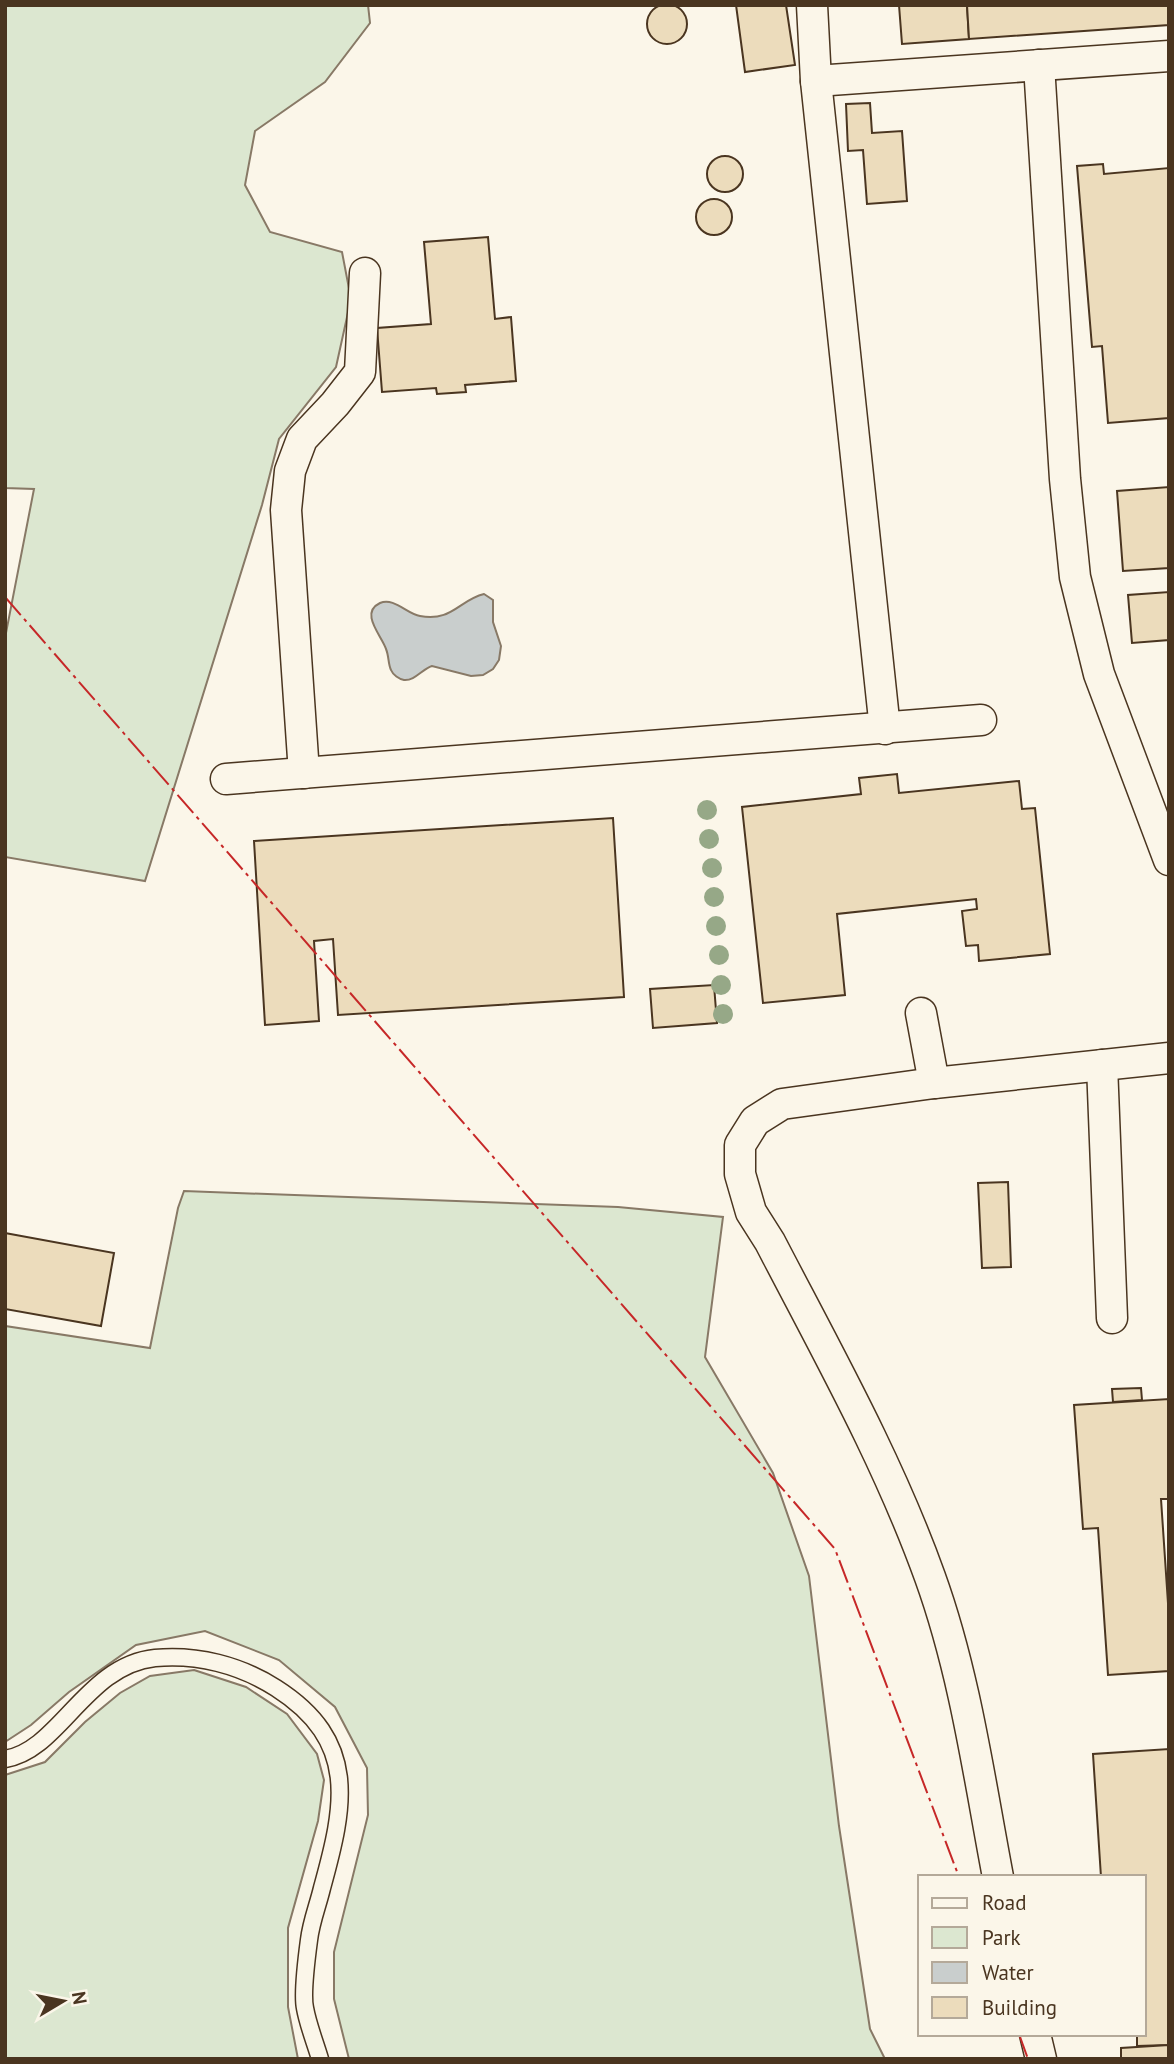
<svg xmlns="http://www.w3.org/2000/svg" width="1174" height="2064" viewBox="0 0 1174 2064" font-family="'PT Sans',sans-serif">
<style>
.green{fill:#dce7d0;stroke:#887966;stroke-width:2}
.water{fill:#c9cecd;stroke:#887966;stroke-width:2}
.building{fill:#ecdcbc;stroke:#4a3520;stroke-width:2}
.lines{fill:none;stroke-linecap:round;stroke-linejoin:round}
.lane-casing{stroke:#4a3520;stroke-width:19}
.street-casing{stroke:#4a3520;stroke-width:33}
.lane{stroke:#fbf6e9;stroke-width:16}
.street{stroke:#fbf6e9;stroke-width:30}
.power{stroke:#c62828;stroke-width:2;stroke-dasharray:24 5 3.5 5;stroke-linecap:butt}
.tree{fill:#96a887}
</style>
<rect width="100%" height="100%" fill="#fbf6e9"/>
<!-- green -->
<g class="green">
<polygon points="5,5 368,5 370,23 325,82 255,131 245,185 270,232 342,252 351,299 336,367 279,439 262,505 145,881 5,857 5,638 34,489 5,488"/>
<polygon points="184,1191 618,1207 723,1217 705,1357 773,1473 809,1576 839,1826 870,2029 885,2059 349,2059 334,1999 334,1952 368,1815 367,1768 335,1707 279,1660 205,1631 136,1645 69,1692 31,1725 5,1742 5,1326 150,1348 178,1208"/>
<polygon points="194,1670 246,1687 287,1714 317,1754 324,1780 318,1821 288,1928 288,2007 298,2059 5,2059 5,1775 45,1762 85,1722 120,1693 150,1676"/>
</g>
<!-- water -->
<path class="water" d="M484,594L493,600V622L501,646L499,660L493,669L483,675L471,676L432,666C422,669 415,681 404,680C399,679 393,675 391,670C388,664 389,656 386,649C382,636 359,613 380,603C394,597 407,614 420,616C452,622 459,600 484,594Z"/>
<!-- building -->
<g class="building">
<circle cx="667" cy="24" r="20"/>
<polygon points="736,5 786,5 795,65 745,72"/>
<polygon points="899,5 967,5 969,39 902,44"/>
<polygon points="967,5 1169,5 1169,25 969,39"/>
<polygon points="870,103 872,133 902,131 907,201 867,204 863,150 848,151 846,104"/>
<circle cx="725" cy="174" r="18"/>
<polygon points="1103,164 1104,174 1169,168 1169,418 1108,423 1102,346 1092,347 1077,166"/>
<circle cx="714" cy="217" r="18"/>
<polygon points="488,237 495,319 511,317 516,381 465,385 466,392 437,394 436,388 382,392 377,328 431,324 424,242"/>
<polygon points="1169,487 1169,568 1123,571 1117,491"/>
<polygon points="1169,592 1169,640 1132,643 1128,595"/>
<polygon points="897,774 899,793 1019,781 1022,809 1035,808 1050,954 979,961 978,945 966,946 962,911 977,909 976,899 837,914 845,995 763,1003 742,807 861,794 859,778"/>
<polygon points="613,818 624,997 338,1015 333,939 314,941 319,1021 265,1025 254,841"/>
<polygon points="714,985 717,1023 653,1028 650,989"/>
<polygon points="1008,1182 1011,1267 982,1268 978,1183"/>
<polygon points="5,1233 114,1253 101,1326 5,1309"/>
<polygon points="1141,1388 1142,1400 1113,1402 1112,1389"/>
<polygon points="1169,1399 1169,1499 1161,1499 1169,1618 1169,1671 1108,1675 1098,1528 1083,1529 1074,1405"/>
<polygon points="1169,1749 1169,2045 1137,2046 1137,2034 1144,2034 1144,1877 1101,1877 1093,1754"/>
<polygon points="1169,2045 1169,2059 1121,2059 1121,2048"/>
</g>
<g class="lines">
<defs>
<path id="lane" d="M5,1759C59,1751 86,1665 155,1658C197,1654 240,1665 276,1688C359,1741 345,1805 322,1888C318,1905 311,1922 309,1940C307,1955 302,1994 305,2008C308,2025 315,2042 320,2059"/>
<g id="street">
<polyline points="812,5 816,81 885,729"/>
<polyline points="1039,65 1065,479 1075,577 1099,674 1169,860"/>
<polyline points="816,81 1169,56"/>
<polyline points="304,773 286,510 290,471 302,439 335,404 360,372 365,273"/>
<polyline points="226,779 981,720"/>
<polyline points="921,1013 934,1083"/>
<polyline points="1102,1065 1112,1318"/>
<path d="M998,1877C979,1777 965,1674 930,1577C888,1460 827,1352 770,1242L751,1212L740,1174V1145L755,1121L782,1104L934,1083L1169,1058"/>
<polyline points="1035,2034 1041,2059"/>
</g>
</defs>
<!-- lane casing -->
<use href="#lane" class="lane-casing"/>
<!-- street casing -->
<use href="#street" class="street-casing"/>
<!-- lane -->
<use href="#lane" class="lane"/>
<!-- street -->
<use href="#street" class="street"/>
<!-- power -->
<g class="power">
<polyline points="5,597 835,1549 959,1877"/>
<polyline points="1019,2034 1028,2059"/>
</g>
</g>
<!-- trees -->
<g class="tree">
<circle cx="707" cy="810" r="10"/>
<circle cx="709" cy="839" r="10"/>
<circle cx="712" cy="868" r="10"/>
<circle cx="714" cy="897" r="10"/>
<circle cx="716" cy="926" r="10"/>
<circle cx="719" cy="955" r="10"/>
<circle cx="721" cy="985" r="10"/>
<circle cx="723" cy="1014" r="10"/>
</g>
<!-- border -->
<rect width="1174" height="2064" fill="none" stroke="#4a3520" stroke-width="14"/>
<!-- legend -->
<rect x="918" y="1875" width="228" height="161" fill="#fbf6e9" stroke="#b4a999" stroke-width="2"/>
<rect x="932" y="1898" width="35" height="10" fill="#fbf6e9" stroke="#b4a999" stroke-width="2"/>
<text x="982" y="1910" font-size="21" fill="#4a3520">Road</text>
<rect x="932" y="1927" width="35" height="21" fill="#dce7d0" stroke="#b4a999" stroke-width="2"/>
<text x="982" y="1945" font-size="21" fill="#4a3520">Park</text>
<rect x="932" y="1962" width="35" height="21" fill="#c9cecd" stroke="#b4a999" stroke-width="2"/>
<text x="982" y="1980" font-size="21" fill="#4a3520">Water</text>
<rect x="932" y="1997" width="35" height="21" fill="#ecdcbc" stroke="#b4a999" stroke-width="2"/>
<text x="982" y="2015" font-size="21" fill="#4a3520">Building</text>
<!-- north arrow -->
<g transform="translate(63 2001) rotate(80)" stroke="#fbf6e9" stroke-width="5" paint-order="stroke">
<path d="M0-5L12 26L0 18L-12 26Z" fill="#4a3520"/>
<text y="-10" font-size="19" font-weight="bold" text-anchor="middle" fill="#4a3520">N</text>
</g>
</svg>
